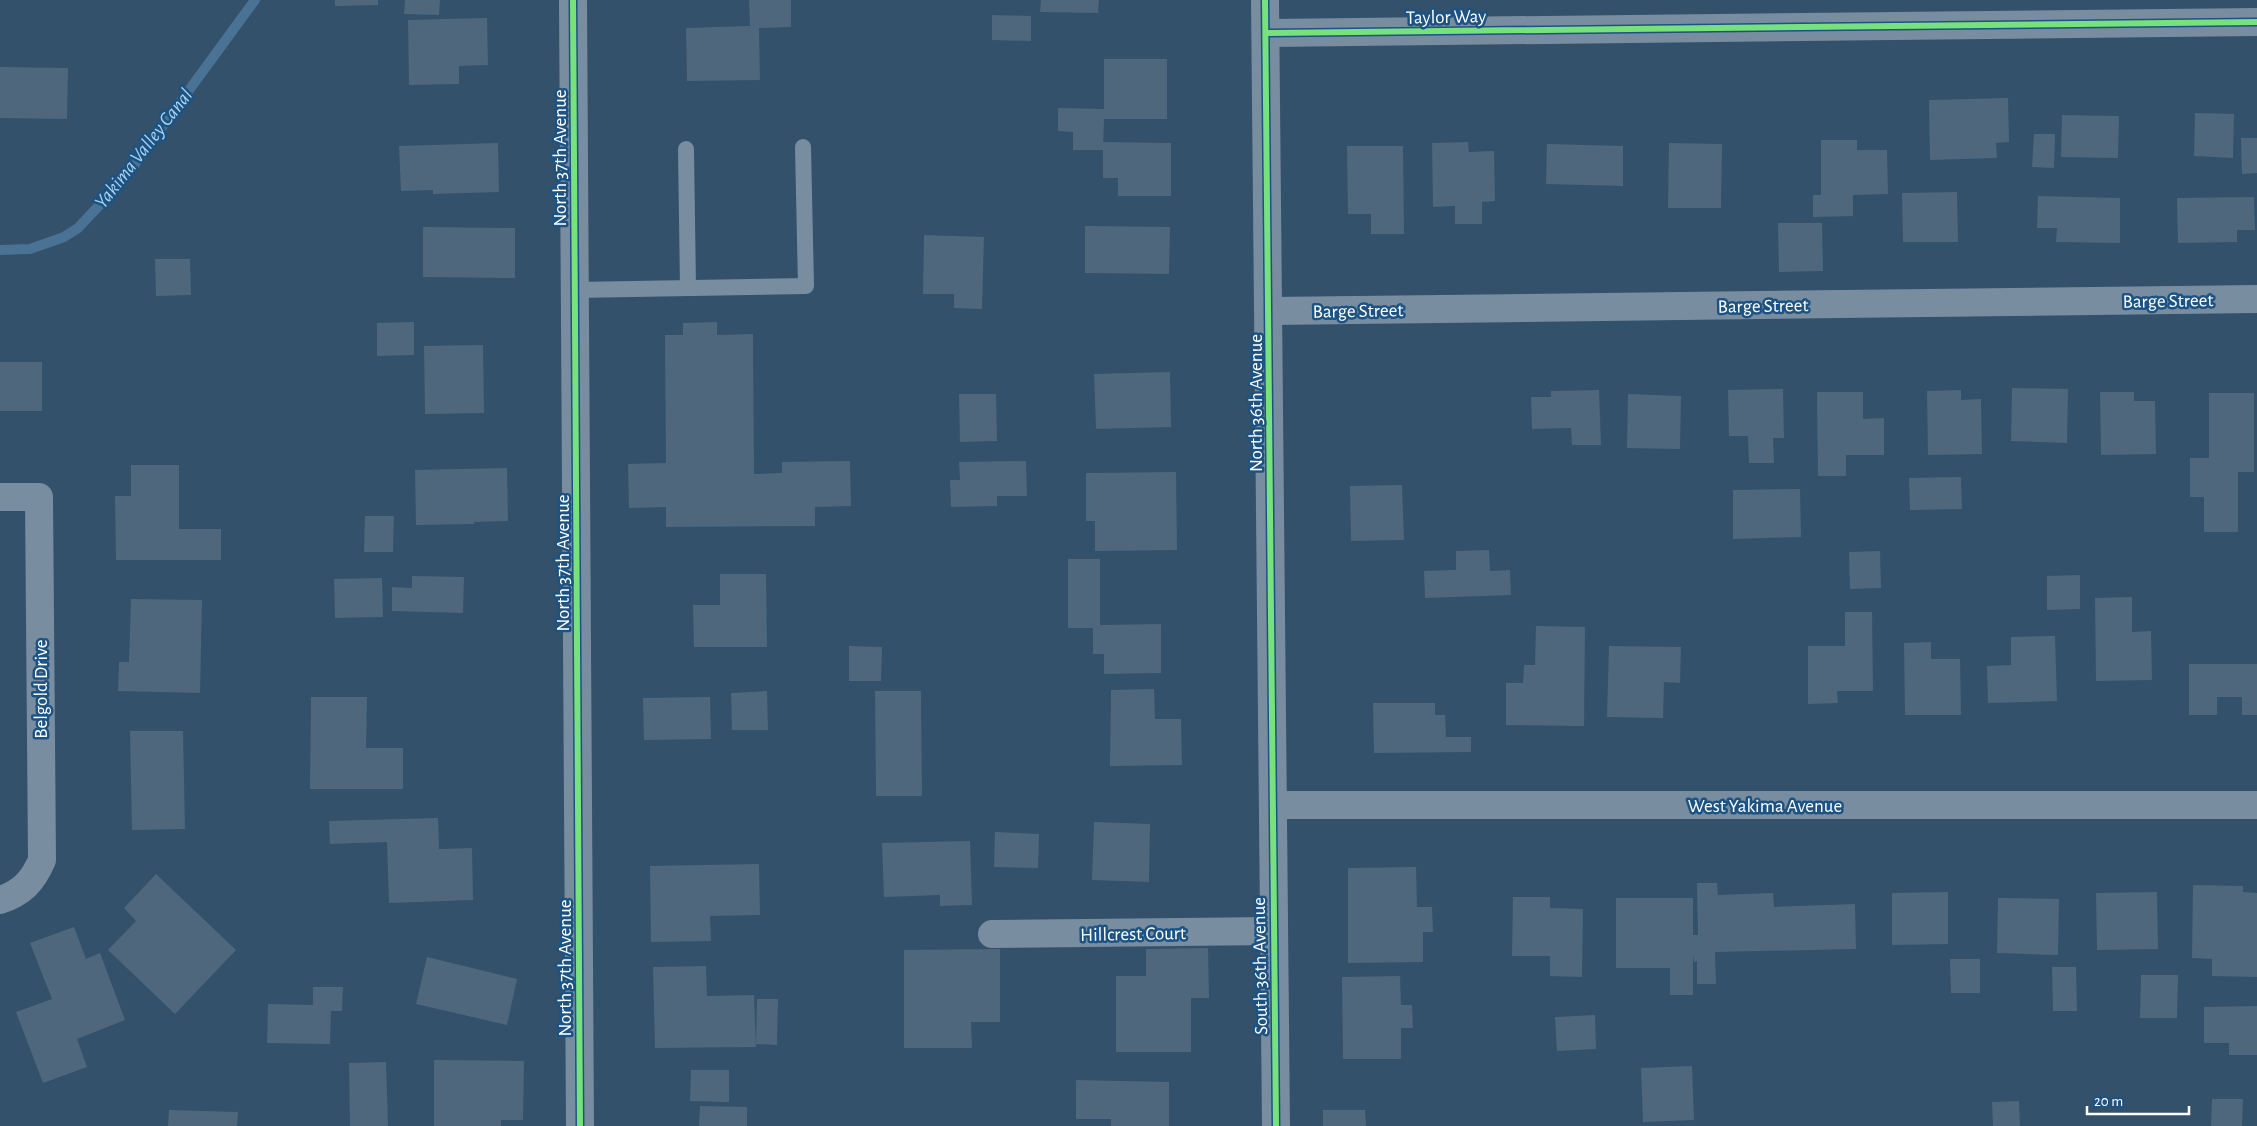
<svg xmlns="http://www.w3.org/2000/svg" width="2257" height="1126" viewBox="0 0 2257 1126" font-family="'Alegreya Sans',sans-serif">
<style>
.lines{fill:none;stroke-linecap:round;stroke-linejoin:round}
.stream{stroke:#4a7294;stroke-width:10}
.building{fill:#4e677c}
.service{stroke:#798da1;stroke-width:16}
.minor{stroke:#798da1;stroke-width:28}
.cycleway-casing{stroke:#1c5382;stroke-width:9}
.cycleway{stroke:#77e17e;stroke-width:6}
.labels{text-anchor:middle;stroke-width:5;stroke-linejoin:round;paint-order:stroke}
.street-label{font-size:19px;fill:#fff;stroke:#1c5382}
.water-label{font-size:20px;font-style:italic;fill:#acd3f2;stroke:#1c5382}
</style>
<rect width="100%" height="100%" fill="#33516b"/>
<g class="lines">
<!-- stream -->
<polyline class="stream" points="0,250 30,249 64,237 78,228 124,179 255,0"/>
</g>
<!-- building -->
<g class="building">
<polygon points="335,0 378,0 378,5 335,6"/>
<polygon points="405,0 440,0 439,15 404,14"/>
<polygon points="749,0 791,0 791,27 759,28 760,80 687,81 686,28 750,26"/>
<polygon points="1041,0 1099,0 1098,13 1040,12"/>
<polygon points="992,15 1031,16 1031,41 992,40"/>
<polygon points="487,18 488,65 459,66 459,84 409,85 408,20"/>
<polygon points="1104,59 1167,59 1167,119 1104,119 1103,150 1073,150 1073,132 1058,131 1058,108 1104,109"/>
<polygon points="0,67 68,68 67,119 0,118"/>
<polygon points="2008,98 2009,142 1996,143 1997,158 1930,160 1929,100"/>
<polygon points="2195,113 2234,114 2233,158 2194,156"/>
<polygon points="2062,115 2119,116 2118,158 2061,157"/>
<polygon points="2034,134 2055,134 2054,168 2032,167"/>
<polygon points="2241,138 2257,138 2257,173 2242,174"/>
<polygon points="1821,140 1857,140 1857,150 1887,150 1888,194 1853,195 1853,216 1813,217 1813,195 1821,195"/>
<polygon points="1103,142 1171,143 1171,196 1118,196 1118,178 1103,178"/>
<polygon points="1468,142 1469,152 1494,151 1495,201 1482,202 1482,224 1455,224 1455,206 1433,207 1432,143"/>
<polygon points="498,143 499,192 433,194 433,190 401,191 399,146"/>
<polygon points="1669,143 1722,144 1721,208 1668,208"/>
<polygon points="1547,144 1623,146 1623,186 1546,184"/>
<polygon points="1347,146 1403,146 1404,234 1371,234 1371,214 1348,214"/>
<polygon points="1957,192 1958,242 1903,242 1902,193"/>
<polygon points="2038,196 2120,198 2120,243 2056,242 2057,228 2037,228"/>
<polygon points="2254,197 2255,230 2237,230 2237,242 2178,243 2177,198"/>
<polygon points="1778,223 1822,223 1823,271 1779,272"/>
<polygon points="1085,226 1170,227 1169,274 1085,273"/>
<polygon points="423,227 515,228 515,278 423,277"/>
<polygon points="924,235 984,237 982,309 954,308 954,294 923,294"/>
<polygon points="155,259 190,259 191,295 156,296"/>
<polygon points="414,322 414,355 377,356 377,323"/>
<polygon points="717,322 717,335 753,334 754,474 782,473 782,462 850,461 851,506 815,507 815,526 666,527 666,507 629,508 628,464 666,463 665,335 683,335 683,323"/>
<polygon points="483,345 484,413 425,414 424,346"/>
<rect x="0" y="362" width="42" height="49"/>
<polygon points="1170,372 1171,427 1096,429 1094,374"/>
<polygon points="2012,388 2068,389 2067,443 2011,441"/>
<polygon points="1783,389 1784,438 1773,438 1774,463 1749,463 1748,436 1729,436 1728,390"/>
<polygon points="1599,390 1601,445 1572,445 1571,428 1532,429 1531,397 1551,397 1551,391"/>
<polygon points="1961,390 1961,400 1981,399 1982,454 1928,455 1927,391"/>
<polygon points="1817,392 1863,392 1863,419 1884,418 1884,455 1846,455 1846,476 1818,476"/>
<polygon points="2100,392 2134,392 2134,401 2155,401 2156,454 2101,455"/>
<polygon points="2209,393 2254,393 2254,472 2238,472 2238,532 2204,532 2204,497 2190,497 2190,458 2209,458"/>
<polygon points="959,394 996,394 997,441 960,442"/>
<polygon points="1628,394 1681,396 1680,449 1627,448"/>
<polygon points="1026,461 1027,496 997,496 997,506 951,507 950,480 960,480 959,462"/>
<polygon points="131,465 179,465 179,529 221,529 221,560 116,560 115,496 131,496"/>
<polygon points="507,468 508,521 474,522 474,524 416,525 415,470"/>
<polygon points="1176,472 1177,550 1095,551 1095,521 1086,521 1086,473"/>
<polygon points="1961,477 1962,509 1910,510 1909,478"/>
<polygon points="1402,485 1404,540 1351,541 1350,486"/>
<polygon points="1800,489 1801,537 1733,539 1733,490"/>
<polygon points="365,516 394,516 393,552 364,552"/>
<polygon points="1489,550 1490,571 1510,570 1511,595 1425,598 1424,571 1456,570 1456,551"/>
<polygon points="1880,551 1881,588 1850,589 1849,552"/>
<polygon points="1068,559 1100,559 1100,625 1161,624 1161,673 1104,674 1104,654 1093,654 1093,628 1068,628"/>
<polygon points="720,574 766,574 767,647 694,647 693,605 720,605"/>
<polygon points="2080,575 2080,609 2047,610 2047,576"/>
<polygon points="412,576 464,577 463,613 392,611 392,587 412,588"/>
<polygon points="382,578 383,617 335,618 334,579"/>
<polygon points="2132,597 2132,632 2151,631 2152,680 2096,681 2095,598"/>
<polygon points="131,599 202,600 200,693 118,691 119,662 129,662"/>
<polygon points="1845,612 1872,612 1873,691 1837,691 1838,703 1808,704 1808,646 1845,646"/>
<polygon points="1536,626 1585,627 1584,726 1506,725 1506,683 1523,683 1524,665 1535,665"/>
<polygon points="2055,636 2057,701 1988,703 1987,666 2011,665 2011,637"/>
<polygon points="1931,642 1931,659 1960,659 1961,715 1905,715 1904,643"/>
<polygon points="849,646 882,647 881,681 849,681"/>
<polygon points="1609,646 1681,647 1680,683 1664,682 1663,718 1607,717"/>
<polygon points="2189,664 2257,664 2257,715 2242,715 2242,697 2217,697 2217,715 2189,715"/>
<polygon points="1154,689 1155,719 1181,719 1182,765 1110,766 1111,690"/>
<polygon points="767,691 768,730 732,730 731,693"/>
<polygon points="875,691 921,691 922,796 876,796"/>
<polygon points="311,697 367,697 366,748 403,748 403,789 310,789"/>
<polygon points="710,697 711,739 644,740 643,698"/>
<polygon points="1373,703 1435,703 1435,715 1445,715 1446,737 1471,737 1471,752 1374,753"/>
<polygon points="130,731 183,731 185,829 132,830"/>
<polygon points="438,818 439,849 472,848 473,900 389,903 387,842 330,844 329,821"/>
<polygon points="1094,822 1150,824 1149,882 1092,880"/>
<polygon points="995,832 1039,834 1038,868 994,867"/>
<polygon points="970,841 972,905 940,906 940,895 884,897 882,843"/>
<polygon points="759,864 760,915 710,916 711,941 651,942 650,866"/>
<polygon points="1416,867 1417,907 1432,907 1433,932 1423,932 1423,962 1348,963 1348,868"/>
<polygon points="156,874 236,950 175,1014 108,950 136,921 124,908"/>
<polygon points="1697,883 1717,883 1718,895 1773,893 1774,907 1855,904 1856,949 1715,952 1716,984 1697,984 1697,961 1694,962 1693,954 1693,995 1670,995 1670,968 1616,968 1616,898 1693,898 1693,935 1698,935"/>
<polygon points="2193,885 2243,886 2243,892 2257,893 2257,977 2212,976 2212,959 2192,958"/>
<polygon points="1948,892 1948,944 1892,945 1892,893"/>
<polygon points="2157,892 2158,949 2097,950 2096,893"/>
<polygon points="1513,897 1550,897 1550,908 1583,909 1582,977 1550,976 1550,956 1512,956"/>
<polygon points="1998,898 2059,899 2058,955 1997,953"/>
<polygon points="74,927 86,959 100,953 125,1020 77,1039 87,1067 43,1083 16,1012 52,999 30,943"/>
<polygon points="1208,948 1209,998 1191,998 1191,1052 1116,1052 1116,976 1146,976 1146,949"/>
<polygon points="1000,949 1000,1022 971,1022 972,1048 904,1048 904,950"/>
<polygon points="427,957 517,979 507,1025 416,1004"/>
<polygon points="1950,959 1980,959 1980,993 1951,993"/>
<polygon points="706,966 707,996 754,995 756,1047 655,1048 653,967"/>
<polygon points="2052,967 2076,967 2077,1011 2053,1011"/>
<polygon points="2141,975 2178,975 2177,1018 2140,1018"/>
<polygon points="1400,976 1401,1005 1412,1005 1413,1028 1401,1028 1401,1059 1343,1059 1342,977"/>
<polygon points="313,987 343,987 342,1011 331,1011 330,1044 267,1043 268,1004 313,1005"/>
<polygon points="757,999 778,999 777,1045 756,1044"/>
<polygon points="2257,1006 2257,1055 2229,1055 2229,1043 2204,1043 2204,1007"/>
<polygon points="1595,1015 1596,1049 1557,1051 1555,1017"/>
<polygon points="434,1060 524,1061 523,1120 501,1120 501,1126 434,1126"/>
<polygon points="386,1062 388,1126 350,1126 349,1063"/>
<polygon points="1692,1066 1694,1120 1643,1122 1641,1068"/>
<polygon points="691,1070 729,1070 729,1102 690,1101"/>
<polygon points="1076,1080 1169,1082 1169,1126 1111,1126 1111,1119 1076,1119"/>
<polygon points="2212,1099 2243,1099 2242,1126 2211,1126"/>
<polygon points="2019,1101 2020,1126 1993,1126 1992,1102"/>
<polygon points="700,1106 747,1107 747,1126 699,1126"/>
<polygon points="169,1110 238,1112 237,1126 168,1126"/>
<polygon points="1323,1110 1365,1110 1366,1126 1323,1126"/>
</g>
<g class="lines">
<!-- service -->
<g class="service">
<polyline points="686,149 688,288"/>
<polyline points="575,290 806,286 803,147"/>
</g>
<!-- minor -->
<g class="minor">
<polyline points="573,0 580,1126"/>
<polyline points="1265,0 1276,1126"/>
<polyline points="1266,33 2257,22"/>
<polyline points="1270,311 2257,299"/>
<path d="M0,497H39L42,860C33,881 22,893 0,900"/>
<polyline points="1273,805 2257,805"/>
<polyline points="992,934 1273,931"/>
</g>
<defs>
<g id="cycleway">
<polyline points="573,0 580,1126"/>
<polyline points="1265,0 1276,1126"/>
<polyline points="1266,33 2257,22"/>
</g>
</defs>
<!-- cycleway casing -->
<use href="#cycleway" class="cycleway-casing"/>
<!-- cycleway -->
<use href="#cycleway" class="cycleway"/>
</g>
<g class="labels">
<!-- street labels -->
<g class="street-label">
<text transform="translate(1446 16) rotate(-1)" y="7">Taylor Way</text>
<text transform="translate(559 158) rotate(-90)" y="7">North 37th Avenue</text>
<text transform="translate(2168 300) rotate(-1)" y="7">Barge Street</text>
<text transform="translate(1763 305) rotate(-1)" y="7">Barge Street</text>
<text transform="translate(1358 310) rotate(-1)" y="7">Barge Street</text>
<text transform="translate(1255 403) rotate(-90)" y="7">North 36th Avenue</text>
<text transform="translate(562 563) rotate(-90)" y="7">North 37th Avenue</text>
<text transform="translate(40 689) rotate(-90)" y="7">Belgold Drive</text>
<text x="1765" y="812">West Yakima Avenue</text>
<text transform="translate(1133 933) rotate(-1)" y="7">Hillcrest Court</text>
<text transform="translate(1259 966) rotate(-91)" y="7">South 36th Avenue</text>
<text transform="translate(564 968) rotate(-90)" y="7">North 37th Avenue</text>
</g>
<!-- water labels -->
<g class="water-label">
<text transform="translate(143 148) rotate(-52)" y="7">Yakima Valley Canal</text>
</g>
</g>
<!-- scale -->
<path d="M2087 1106v8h102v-8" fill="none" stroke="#ffffff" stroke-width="2.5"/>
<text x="2094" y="1106" font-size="15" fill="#ffffff" stroke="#1c5382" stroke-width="4" paint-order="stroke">20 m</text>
</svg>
